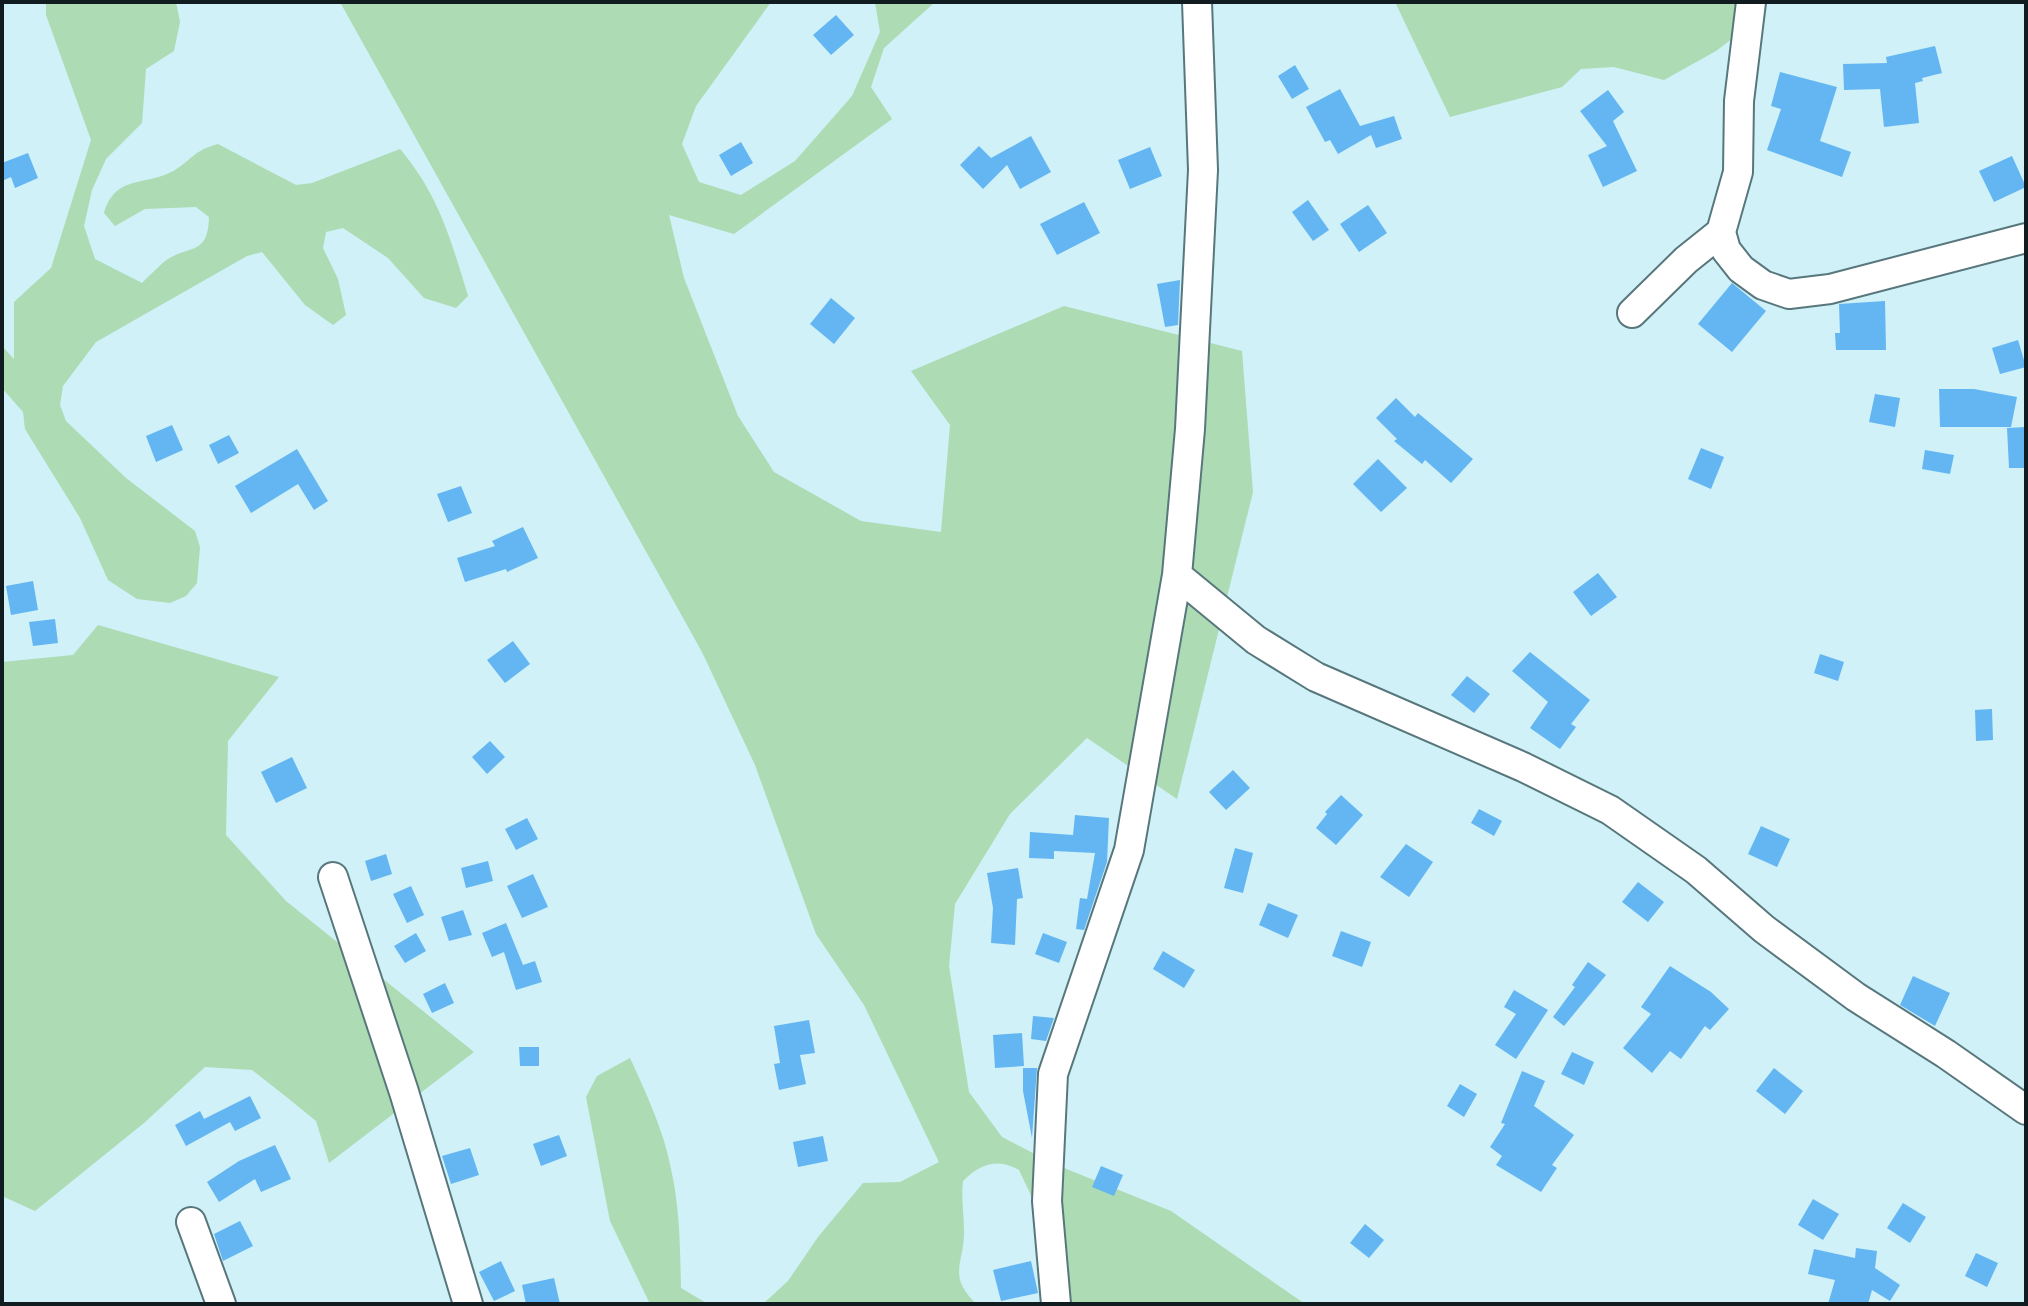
<svg xmlns="http://www.w3.org/2000/svg" width="2028" height="1306" viewBox="0 0 2028 1306" font-family="Merriweather,serif">
  <style>
    .green { fill: #addbb3 }
    .building { fill: #63b6f2 }
    .lines { fill: none; stroke-linecap: round; stroke-linejoin: round }
    .minor-casing { stroke: #58777d; stroke-width: 32 }
    .minor { stroke: #fff; stroke-width: 28 }
  </style>
  <rect width="100%" height="100%" fill="#cff1f7"/>
  <!-- green -->
  <path class="green" d="M46,2H176L180,22L174,51L146,69L142,123L106,159L92,190L84,226L95,259L142,283C149,276 157,268 165,261C189,244 208,257 209,217L196,207L145,209L115,226L104,213C116,173 147,187 175,170C194,158 193,151 218,144L296,185L312,183L400,149C439,195 451,240 468,296L456,308L424,298L388,258L343,228L326,232L323,248L338,279L346,315L333,325L305,305L262,252L247,256L96,342L63,386L60,405L66,421L126,478L195,531L200,547L197,583L186,596L170,603L137,599L108,580L80,518L25,429L23,412L2,388V346L14,359V302L51,268L91,140L46,15Z
    M340,2H771L696,106L682,144L699,182L741,195L795,161L852,96L880,32L875,2H935L884,48L871,87L892,119L734,234L669,215L684,278L738,416L774,472L861,521L941,532L950,425L911,371L1064,306L1242,351L1253,492L1177,799L1087,738L1010,814L955,904L949,966L969,1092L1002,1137L1054,1164L1171,1211L1305,1304H1044L1055,1246L1019,1170C997,1157 979,1165 963,1181C961,1199 964,1215 964,1232C964,1264 947,1275 976,1304H763L788,1281L818,1237L863,1183L900,1182L939,1162L864,1005L816,934L755,765L702,652Z
    M1395,2H1767L1765,14L1716,51L1664,80L1614,67L1581,69L1562,87L1450,117Z
    M98,625L279,677L228,741L226,835L286,901L474,1052L329,1163L316,1121L284,1095L252,1070L205,1067L144,1123L35,1211L2,1196V662L73,655Z
    M630,1058C646,1093 664,1131 671,1169C680,1209 680,1248 681,1288L708,1304H650L610,1221L586,1097L597,1076Z"/>
  <!-- building -->
  <path class="building" d="M836,15L854,35L831,55L813,35Z
    M1935,46L1942,73L1922,78L1923,81L1915,83L1919,123L1884,127L1880,89L1844,90L1843,64L1887,63L1886,57Z
    M1295,65L1309,89L1292,99L1278,76Z
    M1780,72L1837,87L1820,141L1851,152L1842,177L1767,150L1781,109L1771,106Z
    M1340,89L1360,126L1394,116L1402,139L1376,148L1371,135L1338,154L1330,140L1325,142L1306,107Z
    M1608,90L1624,112L1613,121L1637,171L1603,187L1588,155L1607,146L1580,111Z
    M1031,136L1051,172L1020,189L1007,165L983,189L960,165L979,146L991,158Z
    M741,142L753,163L731,176L719,155Z
    M1150,147L1162,176L1130,189L1118,160Z
    M28,153L38,178L15,188L11,177L2,181V163Z
    M2012,156L2026,187L1994,202L1979,171Z
    M1308,200L1329,230L1313,241L1292,212Z
    M1084,202L1100,233L1057,255L1040,224Z
    M1368,205L1387,233L1359,252L1340,224Z
    M1180,280L1178,325L1165,327L1157,284Z
    M1732,283L1766,311L1732,352L1698,324Z
    M831,298L855,318L834,344L810,324Z
    M1885,301L1886,350H1836L1835,333H1840L1839,304Z
    M2018,340L2026,367L2000,374L1992,348Z
    M1939,389H1974L2017,397L2011,427H1940Z
    M1875,394L1900,398L1895,427L1869,422Z
    M1396,398L1415,417L1418,413L1473,459L1451,483L1425,460L1422,464L1394,441L1397,439L1376,418Z
    M172,425L183,450L156,462L146,436Z
    M2026,427V468H2009L2007,428Z
    M229,435L239,453L218,464L209,445Z
    M1701,448L1724,457L1711,489L1688,479Z
    M297,449L328,501L314,510L298,484L251,513L235,486Z
    M1925,450L1954,455L1950,474L1922,469Z
    M1378,459L1407,488L1381,512L1353,484Z
    M461,486L472,513L448,522L437,494Z
    M523,527L538,558L507,572L506,569L465,582L457,558L495,546L492,541Z
    M1598,573L1617,597L1591,616L1573,592Z
    M33,581L38,610L11,615L6,586Z
    M55,619L58,643L33,646L29,622Z
    M513,641L530,664L505,683L487,660Z
    M1530,652L1590,700L1571,724L1576,727L1560,749L1530,728L1548,702L1512,671Z
    M1820,654L1844,662L1838,681L1814,673Z
    M1467,676L1490,694L1474,713L1451,695Z
    M1992,709L1993,740L1976,741L1975,710Z
    M490,741L505,757L487,774L472,757Z
    M292,757L307,788L276,803L261,772Z
    M1233,770L1250,788L1226,810L1209,792Z
    M1341,795L1363,815L1336,845L1316,828L1327,814L1325,812Z
    M1479,809L1502,821L1494,836L1471,823Z
    M1075,815L1109,818L1107,862L1084,930L1076,929L1080,898L1087,899L1095,853L1054,851V859L1029,858L1030,832L1073,835Z
    M527,818L538,839L516,850L505,829Z
    M1761,826L1790,839L1777,867L1748,854Z
    M1406,844L1433,862L1409,897L1380,877Z
    M1235,848L1253,853L1243,893L1224,888Z
    M386,854L392,874L371,881L365,861Z
    M488,861L493,881L466,888L461,868Z
    M1018,868L1023,898L1017,899L1015,945L991,943L993,908L987,873Z
    M533,874L548,907L522,918L507,886Z
    M1638,882L1664,902L1648,922L1622,902Z
    M411,886L424,915L407,923L393,894Z
    M1268,903L1298,915L1288,938L1259,925Z
    M463,910L472,935L449,941L441,917Z
    M506,923L523,965L535,961L542,982L516,990L504,952L492,957L482,933Z
    M1341,931L1371,942L1362,967L1332,956Z
    M416,933L426,951L405,963L394,946Z
    M1043,933L1067,942L1059,963L1035,954Z
    M1163,951L1195,970L1184,988L1153,969Z
    M1588,962L1606,975L1564,1026L1553,1017L1575,987L1572,985Z
    M1670,966L1711,992L1729,1009L1710,1030L1705,1026L1681,1059L1670,1051L1652,1073L1623,1048L1651,1014L1641,1007Z
    M1913,976L1950,993L1935,1026L1900,1005Z
    M445,983L454,1003L432,1013L423,994Z
    M1514,990L1548,1010L1516,1059L1495,1045L1516,1014L1504,1007Z
    M1033,1016L1054,1018L1046,1041L1031,1039Z
    M809,1020L815,1053L800,1055L806,1084L779,1090L774,1064L780,1063L774,1026Z
    M1022,1033L1024,1066L995,1068L993,1035Z
    M519,1047H539V1066H520Z
    M1572,1052L1594,1062L1584,1085L1561,1074Z
    M1023,1068H1037L1032,1138L1023,1091Z
    M1774,1068L1803,1091L1785,1114L1756,1091Z
    M1522,1071L1545,1081L1534,1106L1574,1135L1552,1165L1557,1168L1541,1192L1496,1165L1502,1156L1490,1147L1505,1124L1501,1123Z
    M1460,1084L1477,1094L1464,1117L1447,1106Z
    M250,1096L261,1118L235,1131L230,1122L186,1146L175,1125L200,1111L204,1119Z
    M559,1135L567,1156L541,1166L533,1144Z
    M823,1136L828,1161L798,1167L793,1142Z
    M275,1145L291,1179L261,1192L255,1179L219,1202L207,1182L239,1161Z
    M470,1148L479,1175L451,1184L442,1156Z
    M1101,1166L1123,1175L1114,1196L1092,1187Z
    M1813,1199L1839,1214L1823,1240L1798,1225Z
    M1903,1203L1926,1217L1910,1243L1887,1228Z
    M240,1221L253,1246L223,1261L214,1234Z
    M1365,1224L1384,1240L1369,1258L1350,1243Z
    M1856,1248L1877,1251L1875,1268L1900,1285L1890,1301L1872,1290L1868,1304H1828L1835,1280L1808,1274L1814,1249L1855,1258Z
    M1976,1253L1998,1263L1987,1287L1965,1276Z
    M501,1261L515,1291L494,1301L479,1272Z
    M1031,1261L1038,1293L1001,1301L993,1270Z
    M554,1278L560,1304H526L522,1285Z"/>
  <g class="lines">
    <!-- minor casing -->
    <g class="minor-casing">
      <path id="minor" d="M1751,2L1739,101L1738,172L1721,232L1726,250L1741,269L1763,285L1789,294L1830,289L2026,238
        M1632,313L1686,260L1721,232
        M1177,575L1256,640L1316,677L1523,767L1610,810L1696,870L1764,929L1856,997L1946,1054L2026,1110
        M333,877L404,1092L468,1304
        M191,1222L221,1304
        M1056,1304L1047,1201L1053,1074L1129,850L1177,575L1190,429L1203,170L1197,2"/>
    </g>
    <!-- minor -->
    <use href="#minor" class="minor"/>
  </g>
  <!-- border -->
  <rect width="2028" height="1306" fill="none" stroke="#101c1f" stroke-width="8"/>
</svg>
